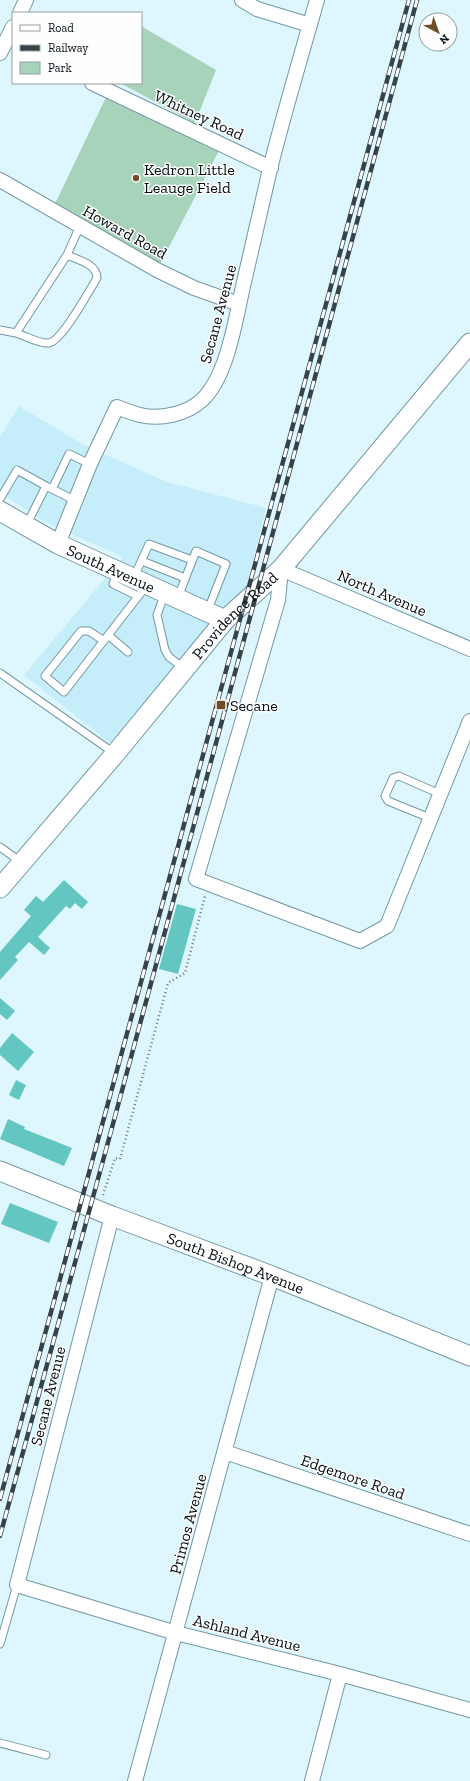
<svg xmlns="http://www.w3.org/2000/svg" width="470" height="1781" viewBox="0 0 470 1781" font-family="'Zilla Slab',serif">
  <style>
    .built { fill: #c6edfa }
    .green { fill: #a7d3ba }
    .building { fill: #63c6c0 }
    .lines { fill: none; stroke-linecap: round; stroke-linejoin: round }
    .lane-casing { stroke: #7298a4; stroke-width: 9 }
    .street-casing { stroke: #7298a4; stroke-width: 16 }
    .secondary-casing { stroke: #7298a4; stroke-width: 21 }
    .path { stroke: #6b7c82; stroke-width: 2.5; stroke-dasharray: 1 3; stroke-linecap: butt }
    .lane { stroke: #fff; stroke-width: 7 }
    .street { stroke: #fff; stroke-width: 14 }
    .secondary { stroke: #fff; stroke-width: 19 }
    .rail-casing { stroke: #36444a; stroke-width: 4.5 }
    .rail { stroke: #fefefe; stroke-width: 3; stroke-dasharray: 9; stroke-linecap: butt }
    .poi-dot { fill: #704e26; stroke: #fefefe; stroke-width: 1.5 }
    .labels { text-anchor: middle; dominant-baseline: central; stroke-width: 3; stroke-linejoin: round; paint-order: stroke }
    .street-label { font-size: 16px; fill: #020d12; stroke: #fefefe }
    .poi-label { font-size: 16px; fill: #020d12; stroke: #fefefe; text-anchor: start }
  </style>
  <rect width="100%" height="100%" fill="#def6fe"/>
  <!-- built -->
  <path class="built" d="M19,406L84,445L167,482L266,508L246,588L230,603L111,744L24,675L123,557L49,524L0,493V437Z"/>
  <!-- green -->
  <path class="green" d="M141,26L216,70L195,123L120,83H141Z
    M109,91L222,145L157,270L52,210Z"/>
  <!-- building -->
  <path class="building" d="M64,880L88,902L82,909L75,903L70,909L66,906L38,937L50,948L44,955L29,942L15,957L18,960L0,980V952L31,916L24,910L36,896L43,902Z
    M177,904L196,909L178,974L159,969Z
    M0,998L15,1011L7,1020L0,1014Z
    M12,1033L34,1052L18,1071L0,1055V1048Z
    M16,1080L26,1085L19,1100L9,1095Z
    M8,1119L25,1127L24,1129L72,1148L64,1166L0,1139Z
    M10,1203L58,1222L49,1243L1,1224Z"/>
  <g class="lines">
    <!-- lane casing -->
    <g class="lane-casing">
      <path id="lane" d="M0,330L16,333L67,255L80,226
        M16,333C26,336 39,344 49,343C62,341 89,291 97,278C97,264 78,260 67,255
        M48,487L74,500
        M52,489L69,454L90,464
        M0,499L17,470L46,486L26,526
        M142,561L185,578
        M118,572L113,584L138,596
        M134,577L149,544L192,560
        M165,593L157,615L165,650L169,657L185,669
        M178,597L196,551L226,564L207,612
        M108,635L128,652
        M104,641L89,631H81L45,676L64,692L147,585
        M0,673L114,753
        M430,818L388,801L385,796L393,778L399,776L440,794
        M0,847L21,862
        M0,1644L17,1585
        M0,1743L46,1755"/>
    </g>
    <!-- street casing -->
    <g class="street-casing">
      <path id="street" d="M242,0L257,9L310,25
        M20,13L26,0
        M0,53L13,27
        M92,83L271,168
        M0,180L157,270L194,288L239,304
        M58,544L90,464L117,407C124,410 132,413 140,415C160,420 187,414 202,400C228,376 236,316 244,282C253,244 261,207 270,169C284,113 301,56 317,0
        M470,649L281,569L278,600L196,879L360,941L387,926L470,721
        M112,1216L17,1585L176,1633L340,1674L470,1710
        M225,1452L470,1534
        M135,1781L272,1276
        M312,1781L340,1674"/>
    </g>
    <!-- secondary casing -->
    <g class="secondary-casing">
      <g id="secondary">
        <path id="s1" d="M0,511L58,544L225,620"/>
        <path id="s2" d="M0,888L115,754L225,620L281,569L470,343"/>
        <path id="s3" d="M0,1171L112,1216L272,1276L470,1356"/>
      </g>
    </g>
    <!-- path -->
    <path class="path" d="M103,1195L115,1158L120,1159L168,983L185,973L205,896"/>
    <!-- lane -->
    <use href="#lane" class="lane"/>
    <!-- street -->
    <use href="#street" class="street"/>
    <!-- secondary -->
    <use href="#secondary" class="secondary"/>
    <!-- rail casing -->
    <g class="rail-casing">
      <path id="rail" d="M0,1499L409,0
        M0,1536L107,1146L417,0"/>
    </g>
    <!-- rail -->
    <use href="#rail" class="rail"/>
  </g>
  <!-- markers -->
  <g class="poi-dot">
    <circle cx="136" cy="178" r="4"/>
    <rect x="216" y="700" width="10" height="10" rx="2"/>
  </g>
  <g class="labels">
    <!-- street labels -->
    <g class="street-label">
      <text transform="translate(199 115) rotate(25)">Whitney Road</text>
      <text transform="translate(125 232) rotate(29)">Howard Road</text>
      <text transform="translate(218 314) rotate(-75)">Secane Avenue</text>
      <text stroke="none"><textPath href="#s1" startOffset="125">South Avenue</textPath></text>
      <text transform="translate(382 593) rotate(23)">North Avenue</text>
      <text stroke="none"><textPath href="#s2" startOffset="360">Providence Road</textPath></text>
      <text stroke="none"><textPath href="#s3" startOffset="253">South Bishop Avenue</textPath></text>
      <text transform="translate(48 1396) rotate(-76)">Secane Avenue</text>
      <text transform="translate(353 1477) rotate(19)">Edgemore Road</text>
      <text transform="translate(188 1524) rotate(-75)">Primos Avenue</text>
      <text transform="translate(247 1633) rotate(14)">Ashland Avenue</text>
    </g>
    <!-- poi labels -->
    <g class="poi-label">
      <text x="144" y="169">Kedron Little<tspan x="144" dy="18">Leauge Field</tspan></text>
      <text x="230" y="705">Secane</text>
    </g>
  </g>
  <!-- legend -->
  <rect x="12" y="12" width="130" height="72" fill="#fefefe" stroke="#999ea0"/>
  <rect x="20" y="25" width="20" height="6" fill="#ffffff" stroke="#999ea0"/>
  <text x="48" y="32" font-size="12" fill="#020d12">Road</text>
  <rect x="20" y="45" width="20" height="6" fill="#36444a" stroke="#999ea0"/>
  <text x="48" y="52" font-size="12" fill="#020d12">Railway</text>
  <rect x="20" y="62" width="20" height="12" fill="#a7d3ba" stroke="#999ea0"/>
  <text x="48" y="72" font-size="12" fill="#020d12">Park</text>
  <!-- north arrow -->
  <g transform="translate(438 32) rotate(139)"><circle r="19" fill="#fefefe" stroke="#999ea0"/>
  <path d="M0-3L7 15L0 10L-7 15Z" fill="#704e26"/>
  <text y="-6" font-size="11" font-weight="bold" text-anchor="middle" fill="#020d12">N</text>
  </g>
</svg>
